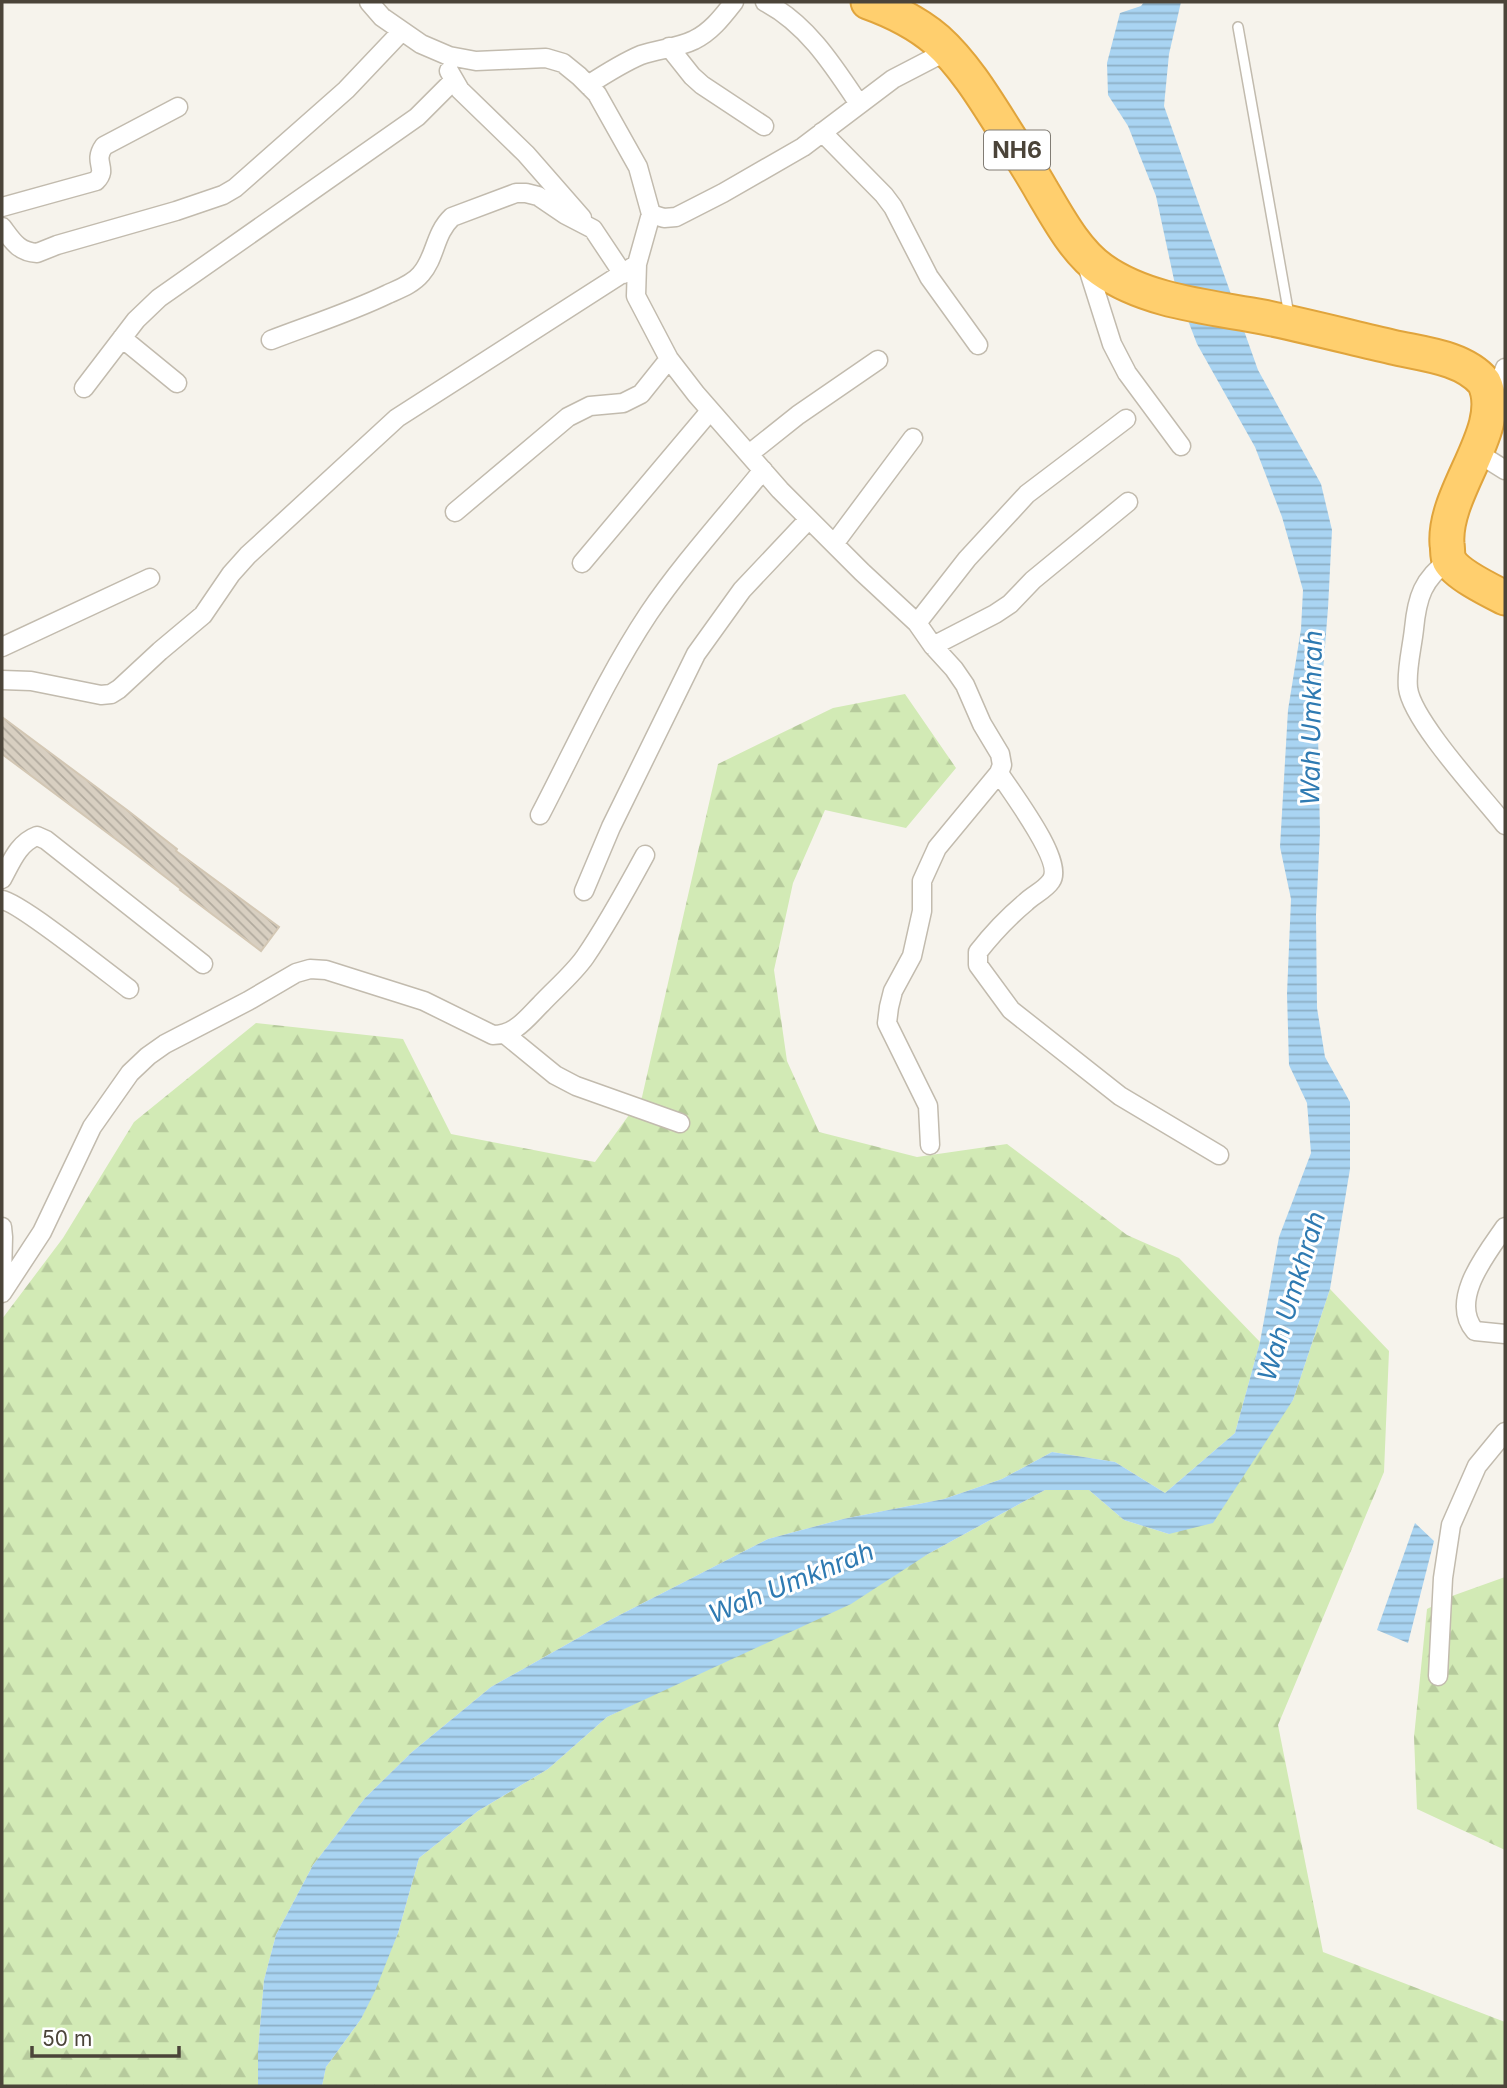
<svg xmlns="http://www.w3.org/2000/svg" width="1507" height="2088" viewBox="0 0 1507 2088" font-family="Inter,sans-serif">
  <style>
    .forest { fill: url(#forest-firs) }
    .water { fill: url(#water-rules) }
    .building { fill: url(#building-back-hatch); stroke: #d3c7b4; stroke-width: 2 }
    .lines { fill: none; stroke-linecap: round; stroke-linejoin: round }
    .lane-casing { stroke: #c2bbae; stroke-width: 12 }
    .street-casing { stroke: #c2bbae; stroke-width: 21 }
    .highway-casing { stroke: #e0a43c; stroke-width: 37 }
    .lane { stroke: #fff; stroke-width: 9 }
    .street { stroke: #fff; stroke-width: 18 }
    .highway { stroke: #ffcf6e; stroke-width: 33 }
    .labels { text-anchor: middle; dominant-baseline: central; stroke-width: 6; stroke-linejoin: round; paint-order: stroke }
    .shield { fill: #fff; stroke: #817c74; stroke-width: 2 }
    .shield-label { font-size: 23px; font-weight: bold; fill: #4b4439 }
    .water-label { font-size: 26px; font-style: italic; fill: #2e7ab2; stroke: #fff }
  </style>
  <defs>
    <pattern id="forest-firs" width="22" height="20" patternUnits="userSpaceOnUse" patternTransform="scale(1.75)"><rect width="22" height="20" fill="#d2eab5"/><path d="M5 1l3.5 6h-7zM16 11l3.5 6h-7z" fill="#b6ca9c"/></pattern>
    <pattern id="water-rules" width="6" height="5" patternUnits="userSpaceOnUse" patternTransform="scale(1.75)"><rect width="6" height="5" fill="#a9d4f2"/><path d="M0 2.5h6" fill="none" stroke="#8caec5"/></pattern>
    <pattern id="building-back-hatch" width="6" height="6" patternUnits="userSpaceOnUse" patternTransform="scale(1.75)"><rect width="6" height="6" fill="#d8cfc1"/><path d="M-1 5l2 2M0 0l6 6M5-1l2 2" fill="none" stroke="#b1aa9e"/></pattern>
  </defs>
  <rect width="100%" height="100%" fill="#f6f3ec"/>
  <!-- forest -->
  <path class="forest" d="M905,694L956,768L906,828L825,810L793,883L774,970L787,1061L819,1132L917,1157L1007,1144L1127,1235L1179,1258L1260,1342L1235,1433L1165,1493L1115,1462L1052,1452L1002,1479L944,1499L843,1519L768,1539L610,1620L491,1687L412,1752L365,1798L313,1865L276,1935L264,1980L258,2051V2086H2V1319L63,1238L134,1122L256,1023L403,1039L451,1134L595,1162L642,1097L718,764L833,708Z
    M1330,1289L1389,1351L1384,1472L1278,1725L1323,1952L1505,2022V2086H322L326,2067L361,2019L398,1933L419,1858L478,1811L548,1769L607,1717L696,1674L928,1554L1045,1490H1089L1124,1520L1169,1534L1293,1400Z
    M1505,1577V1850L1417,1809L1414,1737L1427,1609L1452,1596Z"/>
  <!-- water -->
  <path class="water" d="M1144,2H1181L1169,54L1164,106L1258,370L1321,484L1332,530L1328,608L1318,734L1320,832L1316,915L1317,1008L1325,1057L1350,1102V1169L1330,1289L1293,1400L1213,1523L1169,1534L1124,1520L1089,1490H1045L928,1554L851,1604L607,1717L548,1769L478,1811L419,1858L398,1933L375,1991L361,2019L326,2067L322,2086H258V2051L264,1980L276,1935L313,1865L365,1798L412,1752L491,1687L610,1620L768,1539L843,1519L944,1499L1002,1479L1052,1452L1115,1462L1165,1493L1235,1433L1260,1342L1279,1237L1311,1153L1307,1103L1289,1065L1287,994L1291,899L1280,847L1288,710L1301,629L1303,590L1282,517L1255,447L1197,344L1176,289L1156,196L1128,126L1108,95L1107,63L1120,13L1141,6Z
    M1415,1523L1434,1541L1408,1643L1377,1630Z"/>
  <!-- building -->
  <path class="building" d="M2,717L127,810L177,849L176,851L279,927L261,951L180,890L181,889L129,849L2,754Z"/>
  <g class="lines">
    <!-- lane casing -->
    <g class="lane-casing">
      <path id="lane" d="M1238,27L1289,315"/>
    </g>
    <!-- street casing -->
    <g class="street-casing">
      <path id="street" d="M369,2L382,17L421,44L449,56L476,61L546,58L563,63L579,76L597,94L638,167L651,214L637,264L636,296L669,359L696,394L780,490L862,572L917,623L933,646L954,669L965,685L982,724L1000,754L1002,765L999,773L937,848L922,881V911L912,956L893,991L889,1007L887,1023L928,1106L930,1145
        M765,2C807,24 833,65 859,104
        M669,47L692,76L702,85L764,126
        M449,71L460,90L526,154L582,218
        M588,85C605,74 622,63 641,55C658,49 678,48 694,40C711,32 723,16 734,2
        M822,132L884,195L893,207L929,277L978,345
        M2,207L96,181C109,168 92,163 104,146L178,107
        M651,214L664,218L676,217L723,193L803,147L893,79L947,51
        M2,227C12,240 18,252 37,253L57,245L176,211L223,195L235,188L346,90L402,31
        M1086,262L1112,344L1127,373L1181,446
        M122,338L177,383
        M271,340C310,325 351,312 388,294C399,289 413,284 421,274C436,257 434,234 452,217L516,193H526L538,196L566,215L593,229L623,274
        M84,388L136,320L159,298L417,117L453,81
        M1493,401L1505,368
        M749,454L798,415L878,360
        M1481,455L1505,470
        M455,512L568,417L590,406L623,403L641,394L669,359
        M834,544L913,438
        M1449,560C1423,579 1417,597 1414,629C1412,648 1406,670 1408,688C1412,721 1483,797 1505,825
        M582,563L710,411
        M917,623L967,559L1027,494L1126,419
        M933,646L995,614L1010,604L1033,580L1128,502
        M2,647L150,578
        M2,680L31,681L101,695L111,694L119,689L160,651L203,615L231,574L248,555L397,418L637,264
        M999,773C1011,792 1065,862 1051,881C1045,890 1033,895 1026,902C1008,917 992,934 978,952V965L1011,1010L1120,1096L1219,1155
        M540,815C575,748 607,676 649,613C683,563 725,517 763,470
        M2,879C11,863 18,843 37,836L46,840L203,964
        M584,891L611,827L696,654L742,590L809,519
        M2,900C19,902 109,974 129,989
        M506,1035L555,1075L576,1086L680,1123
        M2,1227L3,1237L2,1277
        M1505,1227C1488,1252 1448,1300 1475,1331L1505,1334
        M2,1293L42,1232L92,1127L130,1073L148,1056L165,1044L248,1001L296,973L310,969L326,970L424,1001L493,1035C515,1035 526,1019 541,1004C555,989 573,974 585,957C607,925 626,890 645,855
        M1438,1676L1443,1578L1451,1525L1477,1466L1505,1432"/>
    </g>
    <!-- highway casing -->
    <g class="highway-casing">
      <path id="highway" d="M868,2C893,11 916,22 937,40C966,66 988,104 1009,137C1020,155 1032,173 1042,191C1058,218 1076,252 1102,270C1147,302 1211,307 1263,317C1306,326 1349,337 1392,347C1422,354 1463,357 1484,382C1507,428 1443,491 1447,544C1448,548 1447,556 1449,560C1456,574 1491,591 1505,598"/>
    </g>
    <!-- lane -->
    <use href="#lane" class="lane"/>
    <!-- street -->
    <use href="#street" class="street"/>
    <!-- highway -->
    <use href="#highway" class="highway"/>
  </g>
  <g class="labels">
    <!-- shield labels -->
    <rect class="shield" x="984" y="130.5" width="66" height="39" rx="5"/>
    <g class="shield-label">
      <text x="1017" y="150">NH6</text>
    </g>
    <!-- water labels -->
    <g class="water-label">
      <text transform="translate(1311 718) rotate(-89)">Wah Umkhrah</text>
      <text transform="translate(1291 1296) rotate(-73)">Wah Umkhrah</text>
      <text transform="translate(791 1582) rotate(-22)">Wah Umkhrah</text>
    </g>
  </g>
  <!-- border -->
  <rect width="1507" height="2088" fill="none" stroke="#4b4439" stroke-width="7"/>
  <!-- scale -->
  <path d="M32 2046v10h147v-10" fill="none" stroke="#4b4439" stroke-width="3.5"/>
  <text x="42" y="2046" font-size="21" fill="#4b4439" stroke="#ffffff" stroke-width="5" paint-order="stroke">50 m</text>
</svg>
